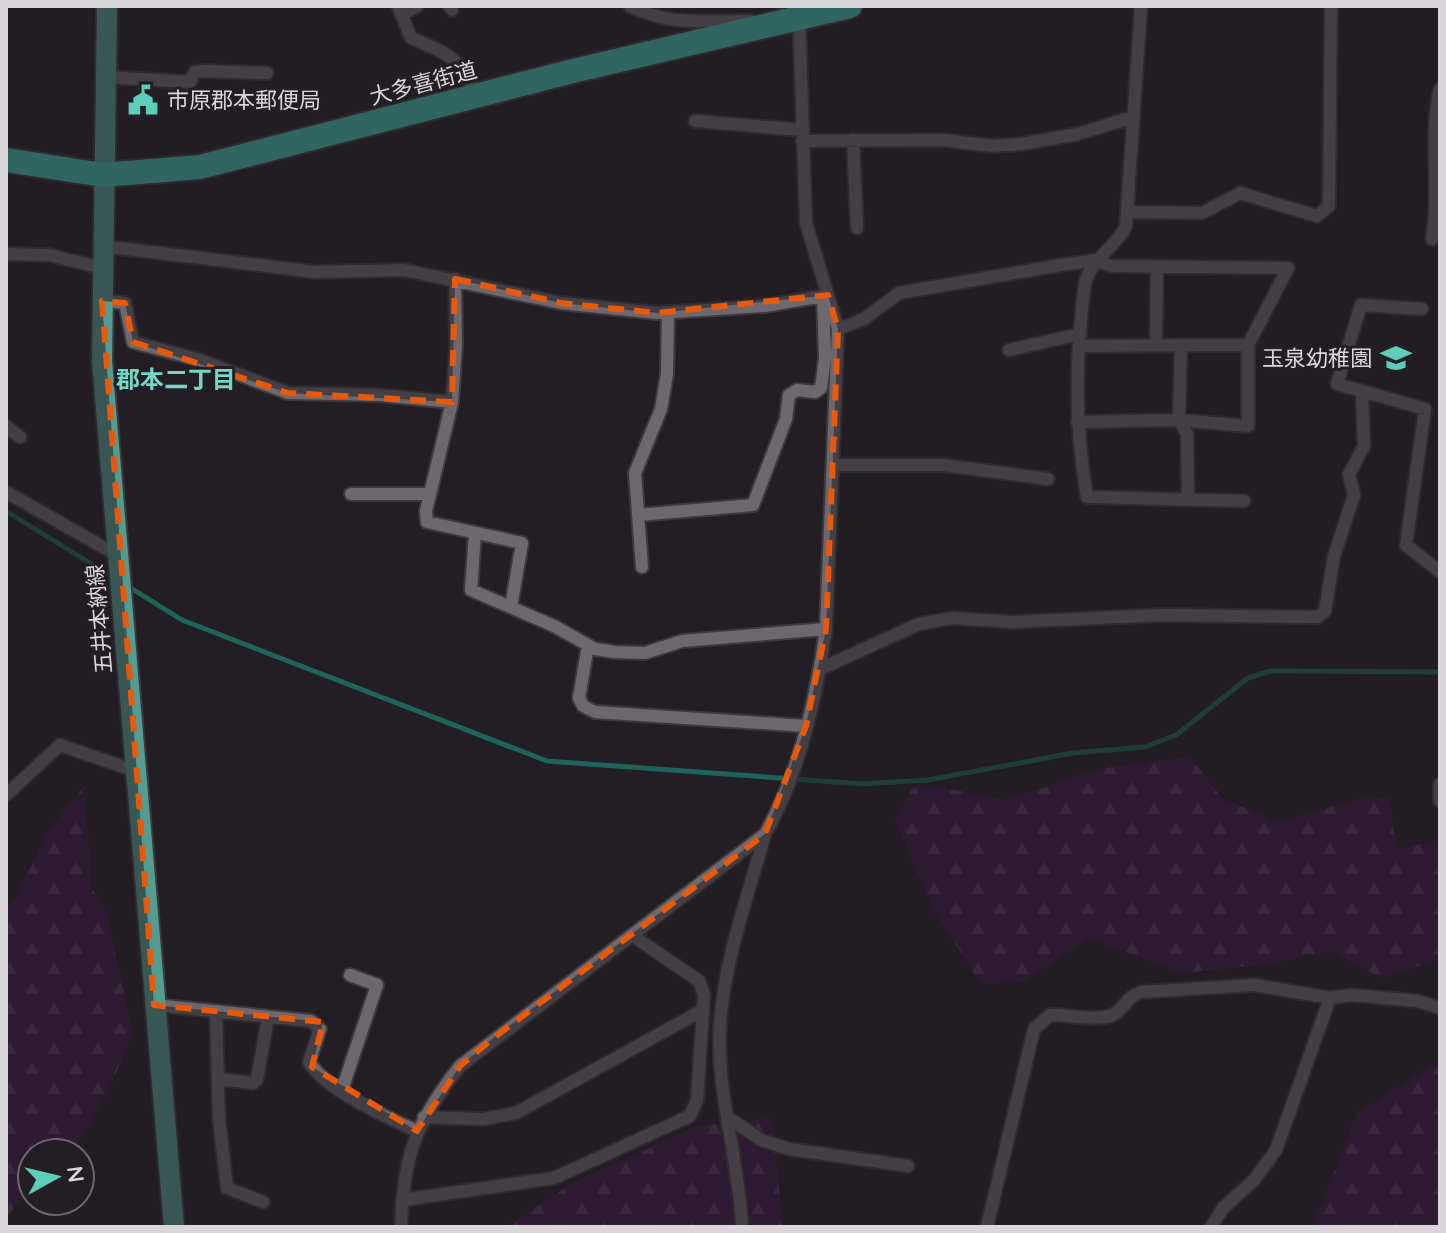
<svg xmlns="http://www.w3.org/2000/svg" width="1446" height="1233" viewBox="0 0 1446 1233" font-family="Quicksand,'Noto Sans JP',sans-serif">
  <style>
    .forest { fill: url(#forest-firs) }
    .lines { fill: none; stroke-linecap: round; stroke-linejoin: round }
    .stream { stroke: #1f6458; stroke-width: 5 }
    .street-casing { stroke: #3d3a3e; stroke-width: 16 }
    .primary-casing { stroke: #3d3a3e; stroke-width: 24 }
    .highway-casing { stroke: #3d3a3e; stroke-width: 28 }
    .street { stroke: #6d686e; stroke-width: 12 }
    .primary { stroke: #539c91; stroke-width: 20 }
    .highway { stroke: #41bea8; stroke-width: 24 }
    .marked { fill: none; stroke: #e8590c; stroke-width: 6; stroke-dasharray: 16 10; stroke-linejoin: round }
    .labels { text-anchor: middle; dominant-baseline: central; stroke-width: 6; stroke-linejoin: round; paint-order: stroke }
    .street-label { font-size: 22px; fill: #dad7db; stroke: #221e23 }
    .poi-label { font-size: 22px; fill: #dad7db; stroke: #221e23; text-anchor: start }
    .neighbourhood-label { font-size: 24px; font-weight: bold; fill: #72d7c3; stroke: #221e23 }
  </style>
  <defs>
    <pattern id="forest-firs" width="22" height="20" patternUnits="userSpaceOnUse" patternTransform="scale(2)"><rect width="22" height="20" fill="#3c1845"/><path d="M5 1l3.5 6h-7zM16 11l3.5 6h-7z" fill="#58395f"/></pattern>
  </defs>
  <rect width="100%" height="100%" fill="#221e23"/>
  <!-- forest -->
  <path class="forest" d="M1190,757L1223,799L1278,822L1359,799L1390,798L1396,849L1440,840V959L1382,978L1332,951L1269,964L1182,973L1089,938L1023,982L981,984L936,914L895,820L913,787H940L1007,800L1099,769Z
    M85,785L91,886L107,914L133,1034L108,1091L72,1153H32V1188L6,1217V909L16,898L48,831Z
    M1440,1061V1227H1313L1357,1113Z
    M772,1118L783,1227H506L573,1183L698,1126Z"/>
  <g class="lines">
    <!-- stream -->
    <path class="stream" d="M6,511L114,578
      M126,585L182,620L547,761L862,784L928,780L1073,753L1145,747L1176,735L1248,678L1270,671L1440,672"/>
    <!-- street casing -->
    <g class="street-casing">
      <path id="street" d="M398,6L411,38C448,54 460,57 477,95
        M449,6L452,10
        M630,6C671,27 705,20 750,21
        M1141,6L1126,226C1116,247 1093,258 1086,280C1082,296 1082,314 1080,330C1075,388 1077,440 1087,497L1244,501
        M403,14L417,6
        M105,77L190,82L195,72L202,71L267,73
        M695,121L802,130
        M853,140L857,228
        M802,141L943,140L992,146L1021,144L1078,134L1133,117
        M1128,212L1202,213L1240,193L1317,216L1329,206L1331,6
        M1432,239C1441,185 1428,140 1440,89
        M102,246L315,272L404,270L561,303L657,313L765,306L828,295
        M6,254L49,255L102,268
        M455,279L456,345L452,402L426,511L427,522L522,543L511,607
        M102,301L125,303L133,342L200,360L288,393L379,395L452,402
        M1422,309L1361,305L1337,384L1425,409L1406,545L1440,572
        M838,329L864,319L899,293L1061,265L1097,260L1111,266L1288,268L1248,345V426L1179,420L1077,422
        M1156,345L1157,267
        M1181,345L1179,420L1187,434L1188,499
        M1079,346L1248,345
        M1009,350L1080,334
        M6,426L20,437
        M833,465H943L1048,479
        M6,492L117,555
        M351,494H430
        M638,515L753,505L786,419L789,395L797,390L815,392L821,388L825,358L823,296
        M475,533L471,590L554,626L595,649L614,652L645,653L682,641L826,629
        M642,567L635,473L661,409L667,374L668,312
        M588,645L579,698L583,706L595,712L806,726
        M820,669L919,624L952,618L1012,622L1164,615L1318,617L1325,611L1334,556L1354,495L1349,474L1364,446L1362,393
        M1440,784V801
        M6,795L60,745L138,772
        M154,1005L311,1021L320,1029L309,1062C327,1091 386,1117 417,1131
        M216,1013L219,1119L227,1188L263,1202
        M218,1079L253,1083L257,1079L268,1018
        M342,1090L377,985L350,975
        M424,1117L483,1119L516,1113L703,1010
        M729,1118L761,1140L789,1149L908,1166
        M402,1200L554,1178L690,1116L697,1100L704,995L699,981L632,935
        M401,1227C403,1156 416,1122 460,1066L765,834C800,773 816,698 826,629L838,329L806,223L799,17
        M742,1227C739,1160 716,1092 720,1025C724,961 748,896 765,834
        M987,1227L1034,1029L1050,1015C1067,1014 1102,1023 1116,1013C1126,1005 1128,996 1141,992L1255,985L1330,998L1352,995L1417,1001L1440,1008
        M1211,1227L1223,1208L1254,1180L1276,1150L1330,998"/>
    </g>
    <!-- primary casing -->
    <g class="primary-casing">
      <path id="primary" d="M107,6L102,361L174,1227"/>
    </g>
    <!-- highway casing -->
    <g class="highway-casing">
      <path id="highway" d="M6,160L103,175L200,167L573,71L850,6"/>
    </g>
    <!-- street -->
    <use href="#street" class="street"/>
    <!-- primary -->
    <use href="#primary" class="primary"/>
    <!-- highway -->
    <use href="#highway" class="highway"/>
  </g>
  <!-- marked area -->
  <path d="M0 0H1446V1233H0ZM455,279L561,303L657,313L828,295L838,329L826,629L806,726L765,834L492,1039L460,1066L417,1131L312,1067L323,1022L154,1005L102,301L125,303L133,342L288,393L452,402Z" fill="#221e23" fill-opacity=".55" fill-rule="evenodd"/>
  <path class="marked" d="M455,279L561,303L657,313L828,295L838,329L826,629L806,726L765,834L492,1039L460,1066L417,1131L312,1067L323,1022L154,1005L102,301L125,303L133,342L288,393L452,402Z"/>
  <!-- icons -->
  <defs>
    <g id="civic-bare" transform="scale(2.4)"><path d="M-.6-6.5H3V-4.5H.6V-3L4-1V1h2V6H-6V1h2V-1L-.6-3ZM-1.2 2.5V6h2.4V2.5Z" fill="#5dceb9" stroke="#221e23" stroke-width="2.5" paint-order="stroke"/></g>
    <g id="school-bare" transform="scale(2.4)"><path d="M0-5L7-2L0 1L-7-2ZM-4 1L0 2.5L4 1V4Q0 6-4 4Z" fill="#5dceb9" stroke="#221e23" stroke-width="2.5" paint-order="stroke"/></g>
  </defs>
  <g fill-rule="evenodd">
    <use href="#civic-bare" x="143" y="100"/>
    <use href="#school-bare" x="1396" y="358"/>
  </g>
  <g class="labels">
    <!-- street labels -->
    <g class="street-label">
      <text transform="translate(423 83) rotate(-15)">大多喜街道</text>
      <text transform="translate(99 619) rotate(-95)">五井本納線</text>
    </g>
    <!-- poi labels -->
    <g class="poi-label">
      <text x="167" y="100">市原郡本郵便局</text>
      <text x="1372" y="358" text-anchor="end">玉泉幼稚園</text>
    </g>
    <!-- neighbourhood labels -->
    <g class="neighbourhood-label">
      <text x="176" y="379">郡本二丁目</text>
    </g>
  </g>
  <!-- border -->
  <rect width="1446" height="1233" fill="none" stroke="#dad7db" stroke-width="16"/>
  <!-- north arrow -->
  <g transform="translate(56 1177) rotate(82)"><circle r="38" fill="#221e23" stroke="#6c686d" stroke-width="2"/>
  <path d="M0-6L14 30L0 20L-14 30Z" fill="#5dceb9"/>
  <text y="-12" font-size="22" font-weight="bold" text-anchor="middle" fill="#dad7db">N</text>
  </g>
</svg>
